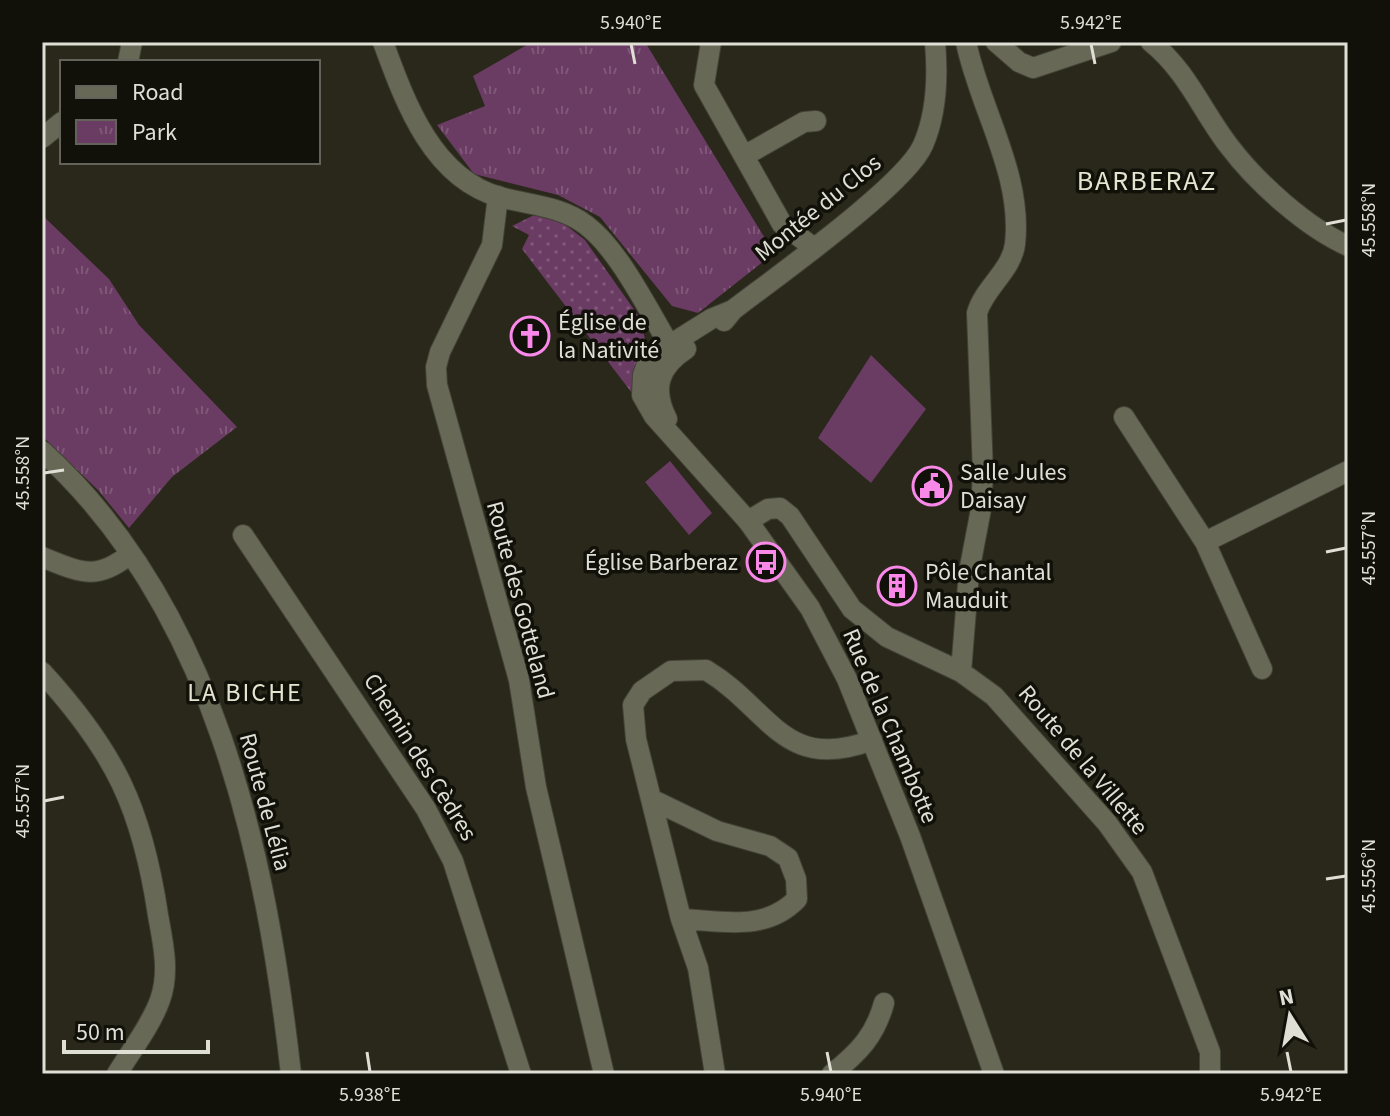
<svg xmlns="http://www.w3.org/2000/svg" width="1390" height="1116" viewBox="0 0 1390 1116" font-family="'Source Sans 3',sans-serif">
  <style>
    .grass { fill: url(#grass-dots) }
    .park { fill: url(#park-tufts) }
    .garden { fill: #6a3b63 }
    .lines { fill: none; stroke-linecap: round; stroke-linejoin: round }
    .minor-casing { stroke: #434236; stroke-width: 22 }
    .tertiary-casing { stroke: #434236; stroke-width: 22 }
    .secondary-casing { stroke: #434236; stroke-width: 22 }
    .minor { stroke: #686857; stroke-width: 20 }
    .tertiary { stroke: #686857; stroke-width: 20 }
    .secondary { stroke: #686857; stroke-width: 20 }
    .ticks { fill: none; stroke: #dfdfd6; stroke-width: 3 }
    .labels { text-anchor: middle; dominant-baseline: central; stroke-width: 7; stroke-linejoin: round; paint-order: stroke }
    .street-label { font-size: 24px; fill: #dfdfd6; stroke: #11110a }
    .poi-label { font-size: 24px; fill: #dfdfd6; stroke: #11110a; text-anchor: start }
    .neighbourhood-label { font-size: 26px; letter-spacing: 2px; fill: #e5e4d1; stroke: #11110a }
    .quarter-label { font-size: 28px; letter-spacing: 2px; fill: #e5e4d1; stroke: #11110a }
    .neatline { fill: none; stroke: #dfdfd6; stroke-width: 3 }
    .ticks-label { font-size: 20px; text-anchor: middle; fill: #dfdfd6 }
  </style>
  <defs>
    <pattern id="grass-dots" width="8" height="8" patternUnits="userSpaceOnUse" patternTransform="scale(2)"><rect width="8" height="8" fill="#6a3b63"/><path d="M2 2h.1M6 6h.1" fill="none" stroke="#7f5779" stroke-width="1.8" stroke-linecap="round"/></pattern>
    <pattern id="park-tufts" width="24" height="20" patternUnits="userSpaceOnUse" patternTransform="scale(2)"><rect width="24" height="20" fill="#6a3b63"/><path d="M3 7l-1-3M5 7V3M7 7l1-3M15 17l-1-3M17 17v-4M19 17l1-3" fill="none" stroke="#7f5779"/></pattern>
  </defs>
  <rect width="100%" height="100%" fill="#29281a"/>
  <!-- grass -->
  <path class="grass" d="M534,215L563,223L585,240L640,318L646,343L638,369L635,397L522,249L529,235L512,226Z"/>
  <!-- park -->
  <path class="park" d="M532,42H645L774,253L698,313L672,306L600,217L558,195L474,174L437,125L485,106L473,76Z
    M42,215L109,279L139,325L237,427L172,477L129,528L98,490L42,436Z"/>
  <!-- garden -->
  <path class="garden" d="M871,355L926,409L871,483L818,438Z
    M670,461L712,513L689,535L645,482Z"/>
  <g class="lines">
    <!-- minor casing -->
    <g class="minor-casing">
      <path id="minor" d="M711,42L704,85L782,224L813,247
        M996,42L1019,62L1033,68L1111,42
        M1151,42C1187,71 1202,111 1229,146C1257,183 1306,227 1348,246
        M128,62L132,42
        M42,138L62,122
        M744,156L804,122L816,121
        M498,196L492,245L440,352L436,367L437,385L519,680L536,787L604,1074
        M1124,417L1205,542L1262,669
        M42,451C214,607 266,853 291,1074
        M748,521L768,509L780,508L790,516L852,609L887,637L961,672L994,696L1107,823L1142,872L1210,1052V1074
        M243,535L426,809L453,861L521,1074
        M1205,542L1348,471
        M42,557C80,572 96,582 130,554
        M42,672C115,752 142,808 158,915C163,943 170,972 160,1000C151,1025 131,1051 117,1074
        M961,672L969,572L981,509L983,473L977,313C984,288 1012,270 1015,244C1023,174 979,107 966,42
        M653,800L717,831L770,846L788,858L796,879L797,899C765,932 723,921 681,919
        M715,1074L698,968L681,919L636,739L633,705L642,691L671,671L706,670C770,708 783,774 872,740
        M832,1074C859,1052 875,1036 884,1003"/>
    </g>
    <!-- tertiary casing -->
    <g class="tertiary-casing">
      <path id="tertiary" d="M383,42C405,102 432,178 500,197C528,205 562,206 586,225C621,251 652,318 676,356"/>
    </g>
    <!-- secondary casing -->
    <g class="secondary-casing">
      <path id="secondary" d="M733,310L711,319L649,358L643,375L642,395L654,416L748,521L810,608L847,679L910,836L994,1074
        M724,321L733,310C773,279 906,185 923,145C937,113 938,76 935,42
        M667,419C652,389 658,367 686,349"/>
    </g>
    <!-- minor -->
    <use href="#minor" class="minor"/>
    <!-- tertiary -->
    <use href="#tertiary" class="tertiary"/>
    <!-- secondary -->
    <use href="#secondary" class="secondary"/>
  </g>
  <!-- ticks -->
  <path class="ticks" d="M631,44L635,64M1091,44L1095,64M1326,224L1346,220M44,473L64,470M1326,552L1346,548M44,801L64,797M1326,879L1346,876M367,1052L370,1072M827,1052L831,1072M1287,1052L1291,1072"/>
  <!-- icons -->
  <defs>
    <g id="church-ring" transform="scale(2)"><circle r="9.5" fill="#11110a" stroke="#f988e9" stroke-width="1.5"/><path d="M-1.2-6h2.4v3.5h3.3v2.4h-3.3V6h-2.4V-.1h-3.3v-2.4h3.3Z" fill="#f988e9"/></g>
    <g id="civic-ring" transform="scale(2)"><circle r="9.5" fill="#11110a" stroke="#f988e9" stroke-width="1.5"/><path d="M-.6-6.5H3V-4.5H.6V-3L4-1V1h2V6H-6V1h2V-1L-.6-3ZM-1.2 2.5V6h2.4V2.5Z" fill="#f988e9"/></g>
    <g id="bus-ring" transform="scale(2)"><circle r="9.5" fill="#11110a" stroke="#f988e9" stroke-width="1.5"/><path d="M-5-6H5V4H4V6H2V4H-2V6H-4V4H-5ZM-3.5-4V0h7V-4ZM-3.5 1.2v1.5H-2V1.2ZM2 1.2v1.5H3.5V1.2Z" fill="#f988e9"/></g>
    <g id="building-ring" transform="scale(2)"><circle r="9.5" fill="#11110a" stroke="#f988e9" stroke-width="1.5"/><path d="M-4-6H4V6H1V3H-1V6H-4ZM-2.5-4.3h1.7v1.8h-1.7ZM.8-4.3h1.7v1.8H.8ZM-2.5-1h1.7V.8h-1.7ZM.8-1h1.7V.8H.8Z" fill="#f988e9"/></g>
  </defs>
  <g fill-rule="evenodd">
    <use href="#church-ring" x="530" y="336"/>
    <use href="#civic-ring" x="932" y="486"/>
    <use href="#bus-ring" x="766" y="562"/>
    <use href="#building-ring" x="897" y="586"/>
  </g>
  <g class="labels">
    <!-- street labels -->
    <g class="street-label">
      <text transform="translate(818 208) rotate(-39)">Montée du Clos</text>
      <text transform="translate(520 600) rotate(75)">Route des Gotteland</text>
      <text transform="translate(890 726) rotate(67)">Rue de la Chambotte</text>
      <text transform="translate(420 757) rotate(58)">Chemin des Cèdres</text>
      <text transform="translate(1083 760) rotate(50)">Route de la Villette</text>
      <text transform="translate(265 802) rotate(75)">Route de Lélia</text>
    </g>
    <!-- poi labels -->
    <g class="poi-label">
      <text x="558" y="322">Église de<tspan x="558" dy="28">la Nativité</tspan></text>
      <text x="960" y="472">Salle Jules<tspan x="960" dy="28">Daisay</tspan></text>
      <text x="738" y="562" text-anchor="end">Église Barberaz</text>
      <text x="925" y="572">Pôle Chantal<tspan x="925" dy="28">Mauduit</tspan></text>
    </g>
    <!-- neighbourhood labels -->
    <g class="neighbourhood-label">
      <text x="245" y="692">LA BICHE</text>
    </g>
    <!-- quarter labels -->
    <g class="quarter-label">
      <text x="1147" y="181">BARBERAZ</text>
    </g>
  </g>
  <!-- border -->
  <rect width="1390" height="1116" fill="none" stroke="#11110a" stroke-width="88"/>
  <!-- legend -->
  <rect x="60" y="60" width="260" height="104" fill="#11110a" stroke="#63635c" stroke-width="2"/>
  <rect x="76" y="86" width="40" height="12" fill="#686857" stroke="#63635c" stroke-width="2"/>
  <text x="132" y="100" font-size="24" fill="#dfdfd6">Road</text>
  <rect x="76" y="120" width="40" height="24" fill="url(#park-tufts)" stroke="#63635c" stroke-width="2"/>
  <text x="132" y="140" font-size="24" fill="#dfdfd6">Park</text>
  <!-- north arrow -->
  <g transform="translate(1290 1016) rotate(349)" stroke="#11110a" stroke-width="6" paint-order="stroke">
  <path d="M0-6L14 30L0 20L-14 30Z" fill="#dfdfd6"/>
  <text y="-12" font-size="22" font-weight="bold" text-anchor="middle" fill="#dfdfd6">N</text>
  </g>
  <!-- scale -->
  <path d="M64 1040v12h144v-12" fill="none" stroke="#dfdfd6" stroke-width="4"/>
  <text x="76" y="1040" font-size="24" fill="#dfdfd6" stroke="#11110a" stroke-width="6" paint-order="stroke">50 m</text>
  <rect x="44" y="44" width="1302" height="1028" class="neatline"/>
  <g class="ticks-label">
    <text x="631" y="29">5.940°E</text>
    <text x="1091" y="29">5.942°E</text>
    <text transform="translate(1368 220) rotate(-90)" y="7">45.558°N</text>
    <text transform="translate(22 473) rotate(-90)" y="7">45.558°N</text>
    <text transform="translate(1368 548) rotate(-90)" y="7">45.557°N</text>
    <text transform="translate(22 801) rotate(-90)" y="7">45.557°N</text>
    <text transform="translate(1368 876) rotate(-90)" y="7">45.556°N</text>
    <text x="370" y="1101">5.938°E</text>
    <text x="831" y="1101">5.940°E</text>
    <text x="1291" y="1101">5.942°E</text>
  </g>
</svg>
